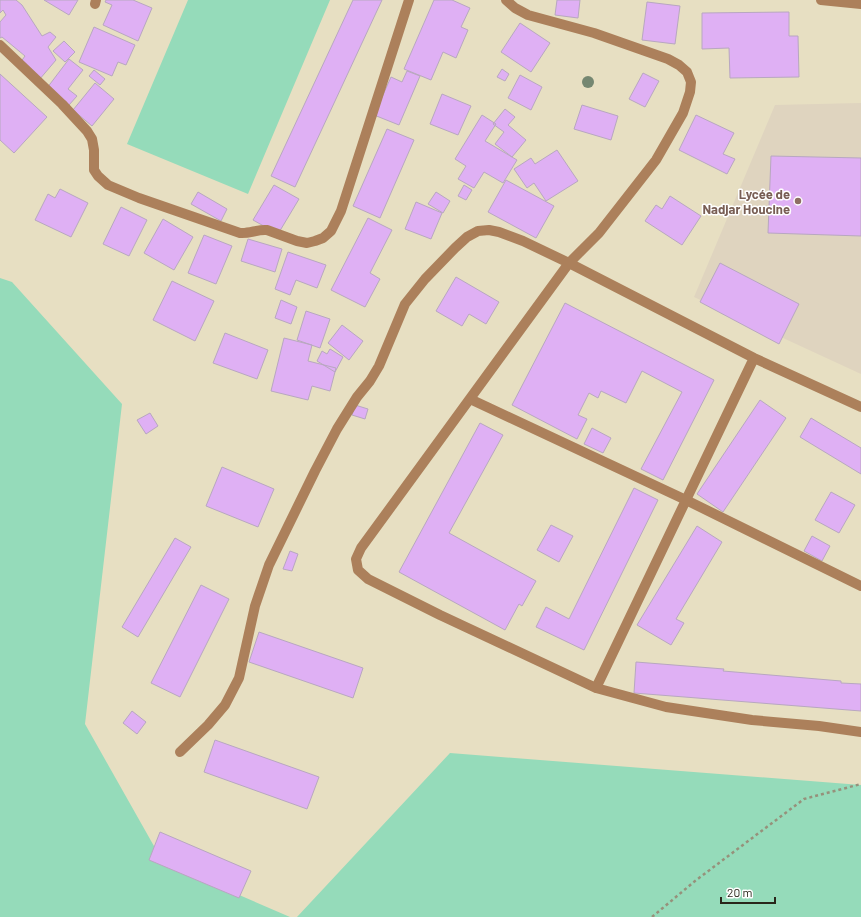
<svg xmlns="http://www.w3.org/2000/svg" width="861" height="917" viewBox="0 0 861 917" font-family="Barlow,sans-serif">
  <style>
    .education { fill: #dfd4bf }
    .green { fill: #95dbba }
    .building { fill: #dfb0f4; stroke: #b8a7c0 }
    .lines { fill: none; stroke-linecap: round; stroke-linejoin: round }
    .path { stroke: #96917b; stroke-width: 2.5; stroke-dasharray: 3 3; stroke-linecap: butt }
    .minor { stroke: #ac805b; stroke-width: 10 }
    .tree { fill: #758771 }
    .education-dot { fill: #8d6e63; stroke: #fff; stroke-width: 1.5 }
    .labels { text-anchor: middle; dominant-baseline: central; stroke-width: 3; stroke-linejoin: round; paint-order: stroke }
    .education-label { font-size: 13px; font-weight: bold; fill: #785e54; stroke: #fff; text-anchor: end }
  </style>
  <rect width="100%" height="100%" fill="#e7dfc2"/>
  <!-- education -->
  <path class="education" d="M861,103V374L694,297L775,105Z"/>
  <!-- green -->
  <path class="green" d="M188,0H330L248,194L127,144Z
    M0,278L12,282L122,404L85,724L163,862L290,917H0Z
    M450,753L861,785V917H297Z"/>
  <!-- building -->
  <path class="building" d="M0,0H16L22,5L42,36L50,32L56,37L48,47L56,60L39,80L20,63L25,56L2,37L0,38V22L6,15L3,10L0,13Z
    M44,0H78L69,15Z
    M106,0H133L152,8L138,41L103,25L112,5L105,2Z
    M353,0H382L295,187L271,176Z
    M434,0H452L470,8L461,27L468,30L456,58L443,52L431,80L404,69Z
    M557,0H580L578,18L555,15Z
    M647,2L680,6L675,44L642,40Z
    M789,12V36H798L799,77L730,78L729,48L702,49V13Z
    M520,23L550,43L531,72L501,52Z
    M94,27L135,45L126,65L118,62L112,76L79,62Z
    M64,41L75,52L65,62L53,51Z
    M69,59L83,70L68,89L77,96L69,105L47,88Z
    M502,69L509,74L505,81L497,77Z
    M94,70L105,79L100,85L89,76Z
    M407,71L420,76L399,125L374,115L391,77L402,82Z
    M643,73L659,81L645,107L629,99Z
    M0,74L47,117L14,153L0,140Z
    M520,75L542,87L531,110L508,98Z
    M95,83L114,99L92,126L73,110Z
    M442,94L471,106L458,135L430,124Z
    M582,105L618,116L611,140L574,129Z
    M505,109L515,117L508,125L526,140L512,157L495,144L504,132L493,124Z
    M482,115L496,124L485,141L517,160L503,183L484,172L474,188L458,179L466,166L455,159Z
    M696,115L734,133L723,154L735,159L727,174L679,150Z
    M387,129L414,140L380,218L353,206Z
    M557,150L578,181L546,201L534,183L527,188L514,169L531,158L535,164Z
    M771,156L861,158V236L768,233Z
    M506,180L554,206L536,238L488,212Z
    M274,185L299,199L278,234L253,220Z
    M464,185L472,190L466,200L458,196Z
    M60,189L88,203L71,237L35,220L48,194L55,198Z
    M198,192L227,209L221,221L191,204Z
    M436,192L450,201L443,213L428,204Z
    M670,196L701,216L682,245L645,221L656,205L662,209Z
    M416,202L442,213L431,239L405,229Z
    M121,207L147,220L129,256L103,244Z
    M368,218L392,230L370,273L380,279L365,307L331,290Z
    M163,219L193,237L174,270L144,253Z
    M204,235L232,246L216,284L188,273Z
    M248,239L282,249L275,272L241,261Z
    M288,252L326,265L317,288L296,280L290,295L275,289Z
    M720,263L799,304L779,344L700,302Z
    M456,277L499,302L486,324L469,314L462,326L436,311Z
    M172,281L214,301L195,341L153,320Z
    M281,300L297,307L291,324L275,318Z
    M565,303L714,380L663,480L641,469L682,392L642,371L626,403L601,391L598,398L589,393L578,415L587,419L577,439L512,405Z
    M306,311L330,319L320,348L297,340Z
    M342,325L363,341L349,360L328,343Z
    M225,333L268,350L257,379L213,363Z
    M284,338L312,345L308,361L336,368L330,391L312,386L308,400L271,391Z
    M330,349L343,357L335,372L317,361L322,351L327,354Z
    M760,400L786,418L723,512L697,494Z
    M355,405L368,409L365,419L352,415Z
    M150,413L158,426L146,434L137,420Z
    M811,418L861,448V474L800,437Z
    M480,423L503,435L449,533L536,581L522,606L519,604L505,630L399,572Z
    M592,428L611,438L603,453L584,444Z
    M222,467L274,489L258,527L206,506Z
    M634,488L658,500L584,650L536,627L546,607L569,619Z
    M831,492L855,505L839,533L815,520Z
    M551,525L573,536L559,562L537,550Z
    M697,526L722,542L676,619L684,623L671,645L637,625Z
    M812,536L830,546L822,561L804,551Z
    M175,538L191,547L138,637L122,627Z
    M290,551L298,554L292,571L283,569Z
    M201,585L229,599L180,697L151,683Z
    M259,632L363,668L353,698L249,662Z
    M636,662L724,669L723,671L841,681V683L861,684V711L634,693Z
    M132,711L146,722L137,734L123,723Z
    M215,740L319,777L307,809L204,772Z
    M160,832L251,871L239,898L149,860Z"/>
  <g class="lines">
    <!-- path -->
    <path class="path" d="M652,917L695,881L804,799L861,784"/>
    <!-- minor -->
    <path class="minor" d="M506,0L515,8L528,15L594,33L668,59L679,65L687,72L691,82L690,92L683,113L656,160L599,233L569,263L361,548L356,559L358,570L368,579L440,615L596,688L666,707L752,720L819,726L861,732
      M821,0L861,4
      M95,4L96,0
      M0,45L62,104L87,131L92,139L94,150V170L98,176L108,185L139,198L240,233C249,234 258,229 267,230L297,241L307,243L315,241L323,238L331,231L341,211L409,0
      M470,399L686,500L861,586
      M596,688L754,358
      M180,752L208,725L225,705L239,678L255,606L269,565L315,471L337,429L357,397L370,381L379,366L405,304L425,279L455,248L467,237L478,231L489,230L499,232L523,241L569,263L754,358L861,407"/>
  </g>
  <!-- trees -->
  <circle class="tree" cx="588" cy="82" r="6"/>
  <!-- markers -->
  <circle class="education-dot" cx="798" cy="201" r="4"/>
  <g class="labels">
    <!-- education labels -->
    <g class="education-label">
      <text x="790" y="194">Lycée de<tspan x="790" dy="15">Nadjar Houcine</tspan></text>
    </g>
  </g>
  <!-- scale -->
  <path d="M721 897v6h54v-6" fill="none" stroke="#29261b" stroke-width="2"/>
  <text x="727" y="897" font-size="12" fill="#29261b" stroke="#ffffff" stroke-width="3" paint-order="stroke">20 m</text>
</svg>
